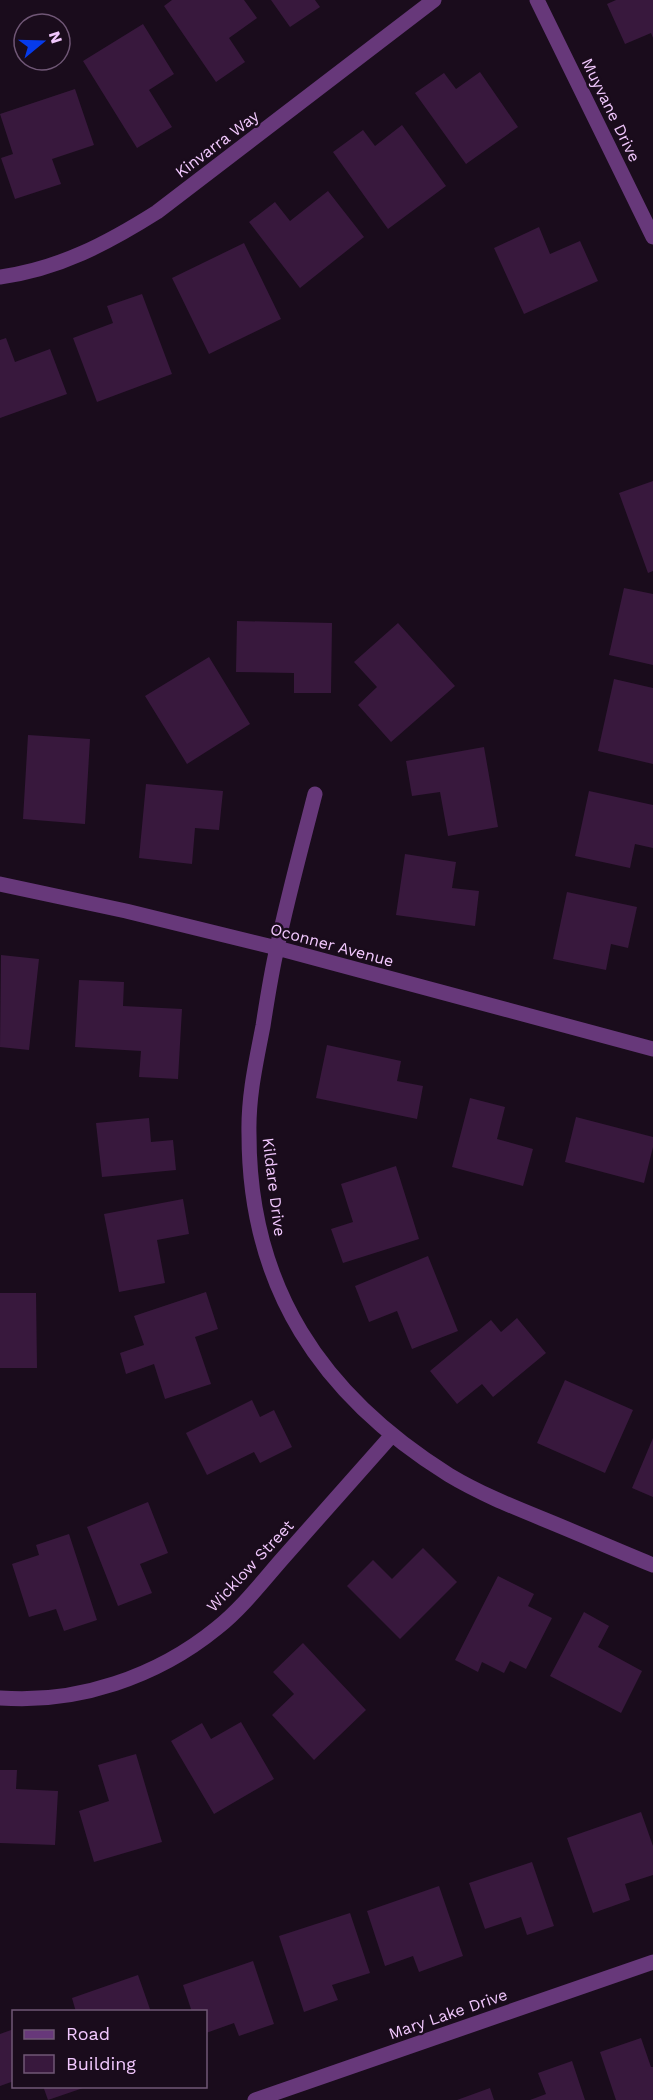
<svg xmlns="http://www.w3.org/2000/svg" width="653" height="2100" viewBox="0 0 653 2100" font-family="'Work Sans',sans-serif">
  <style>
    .building { fill: #38183d }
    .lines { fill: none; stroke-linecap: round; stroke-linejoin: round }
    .minor { stroke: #67387a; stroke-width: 15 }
    .labels { text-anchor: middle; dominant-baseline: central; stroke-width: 5; stroke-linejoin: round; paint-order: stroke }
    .street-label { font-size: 16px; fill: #f2c8fe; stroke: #1a0c1c }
  </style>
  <rect width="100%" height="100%" fill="#1a0c1c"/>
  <!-- building -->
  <path class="building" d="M172,0H244L257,18L229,38L245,62L216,82L164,6Z
    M271,0H315L320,7L290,27Z
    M616,0H653V38L651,33L625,44L607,4Z
    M143,24L174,74L149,90L172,127L137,148L83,61Z
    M480,72L518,127L466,164L415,93L444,73L456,89Z
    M75,89L94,145L52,159L61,184L15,199L1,158L13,154L0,114Z
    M402,125L446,186L388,229L333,152L363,130L375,146Z
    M328,191L364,237L300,288L249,222L275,202L290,221Z
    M539,227L550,254L580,241L598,281L524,314L494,248Z
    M244,243L281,319L209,354L172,278Z
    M142,294L172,374L97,402L73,338L113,323L107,306Z
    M6,338L15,362L50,349L67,394L0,418V340Z
    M653,481V571L648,573L619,493Z
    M624,588L653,594V665L609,655Z
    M237,621L332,623L331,693H294V673L236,672Z
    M398,623L455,686L391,742L358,705L377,687L354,662Z
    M209,657L250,724L187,764L145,696Z
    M614,679L653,688V764L598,751Z
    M28,735L90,739L85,824L23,819Z
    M484,747L498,827L448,836L440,792L412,796L406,761Z
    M146,784L223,791L219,830L195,828L192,864L139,858Z
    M589,791L653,805V848L635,844L630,868L575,856Z
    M405,854L456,862L452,888L479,891L475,926L396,915Z
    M567,892L637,907L628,948L611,944L606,970L553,959Z
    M1,955L39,959L29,1050L0,1047Z
    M79,980L124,982L123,1006L182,1009L178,1079L139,1077L141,1051L75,1047Z
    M327,1045L401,1061L397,1081L423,1086L417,1119L316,1098Z
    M470,1098L505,1107L497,1139L533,1149L523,1186L452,1167Z
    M576,1117L653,1137V1147L644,1183L565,1162Z
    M149,1118L151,1142L173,1140L176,1170L102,1177L96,1123Z
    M396,1166L419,1239L343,1263L331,1229L353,1222L341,1184Z
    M183,1199L189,1234L157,1240L165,1283L119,1292L104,1214Z
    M428,1256L458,1331L412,1349L397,1311L369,1322L355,1286Z
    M206,1292L218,1329L195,1337L211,1384L165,1399L154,1364L126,1374L120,1353L144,1345L134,1316Z
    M0,1293H36L37,1368H0Z
    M517,1318L546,1353L493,1397L482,1384L457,1404L430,1371L491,1320L501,1332Z
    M565,1380L633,1410L605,1473L537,1443Z
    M252,1400L260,1417L274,1410L292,1447L260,1463L254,1452L207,1475L186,1433Z
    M653,1438V1497L632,1488Z
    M148,1502L168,1553L140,1564L152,1593L118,1606L87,1527Z
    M69,1534L97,1620L64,1631L56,1609L29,1617L12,1564L39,1555L36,1545Z
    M423,1548L457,1582L400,1639L347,1586L373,1560L392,1579Z
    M498,1576L534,1594L528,1606L552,1618L526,1669L510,1661L504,1673L482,1662L478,1672L455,1660Z
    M584,1612L609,1626L598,1647L642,1671L621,1713L550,1676Z
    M303,1643L366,1710L314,1760L272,1715L294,1694L273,1672Z
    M241,1722L274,1779L214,1814L171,1741L202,1723L211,1739Z
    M136,1754L162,1842L94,1862L79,1811L109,1801L98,1765Z
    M0,1770H17L16,1789L58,1791L55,1845L0,1843Z
    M641,1812L653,1846V1875L625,1884L630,1900L593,1913L567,1838Z
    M532,1862L554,1926L527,1935L521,1917L485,1929L469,1883Z
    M439,1886L463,1956L419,1972L413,1956L385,1966L367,1911Z
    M350,1913L370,1973L332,1985L338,2000L304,2012L279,1936Z
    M253,1961L274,2024L239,2036L234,2023L206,2033V2012H192L183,1985Z
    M138,1975L151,2012H76L72,1998Z
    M14,2029V2081L0,2086V2034Z
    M641,2038L651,2067H653V2100H616L600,2052Z
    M572,2061L585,2100H530L546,2094L538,2073Z
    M43,2086H86V2087L48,2100Z
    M490,2088L494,2100H457Z"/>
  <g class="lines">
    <!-- minor -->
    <path class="minor" d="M537,0L653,237
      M0,277C59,269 108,243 157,212L434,0
      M315,794C302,845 288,896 277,948C271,974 267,1000 263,1026C256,1062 248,1097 249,1134C249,1287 321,1395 449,1475C479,1493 511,1506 543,1519C580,1534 616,1550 653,1565
      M0,884L126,911L277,948L653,1049
      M0,1698C77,1704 157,1677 217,1628C242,1608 262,1582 283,1558C319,1517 356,1476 392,1435
      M255,2100L653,1962"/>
  </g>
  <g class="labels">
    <!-- street labels -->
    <g class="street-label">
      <text transform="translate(611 110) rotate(64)">Muyvane Drive</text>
      <text transform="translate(217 144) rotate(-37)">Kinvarra Way</text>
      <text transform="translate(332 945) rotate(15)">Oconner Avenue</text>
      <text transform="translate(274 1187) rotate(83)">Kildare Drive</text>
      <text transform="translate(250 1566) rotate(-47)">Wicklow Street</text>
      <text transform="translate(448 2014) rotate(-19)">Mary Lake Drive</text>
    </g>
  </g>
  <!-- legend -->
  <rect x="12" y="2010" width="195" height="78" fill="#1a0c1c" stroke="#705776" stroke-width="1.5"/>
  <rect x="24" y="2030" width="30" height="9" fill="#67387a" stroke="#705776" stroke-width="1.5"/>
  <text x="66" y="2040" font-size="18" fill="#f2c8fe">Road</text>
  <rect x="24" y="2055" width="30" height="18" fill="#38183d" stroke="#705776" stroke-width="1.5"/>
  <text x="66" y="2070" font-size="18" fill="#f2c8fe">Building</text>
  <!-- north arrow -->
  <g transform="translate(42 42) rotate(71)"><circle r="28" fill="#1a0c1c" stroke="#705776" stroke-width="1.5"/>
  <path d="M0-4.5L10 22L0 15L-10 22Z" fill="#063bec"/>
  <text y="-9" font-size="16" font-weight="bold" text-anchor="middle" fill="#f2c8fe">N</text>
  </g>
</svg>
